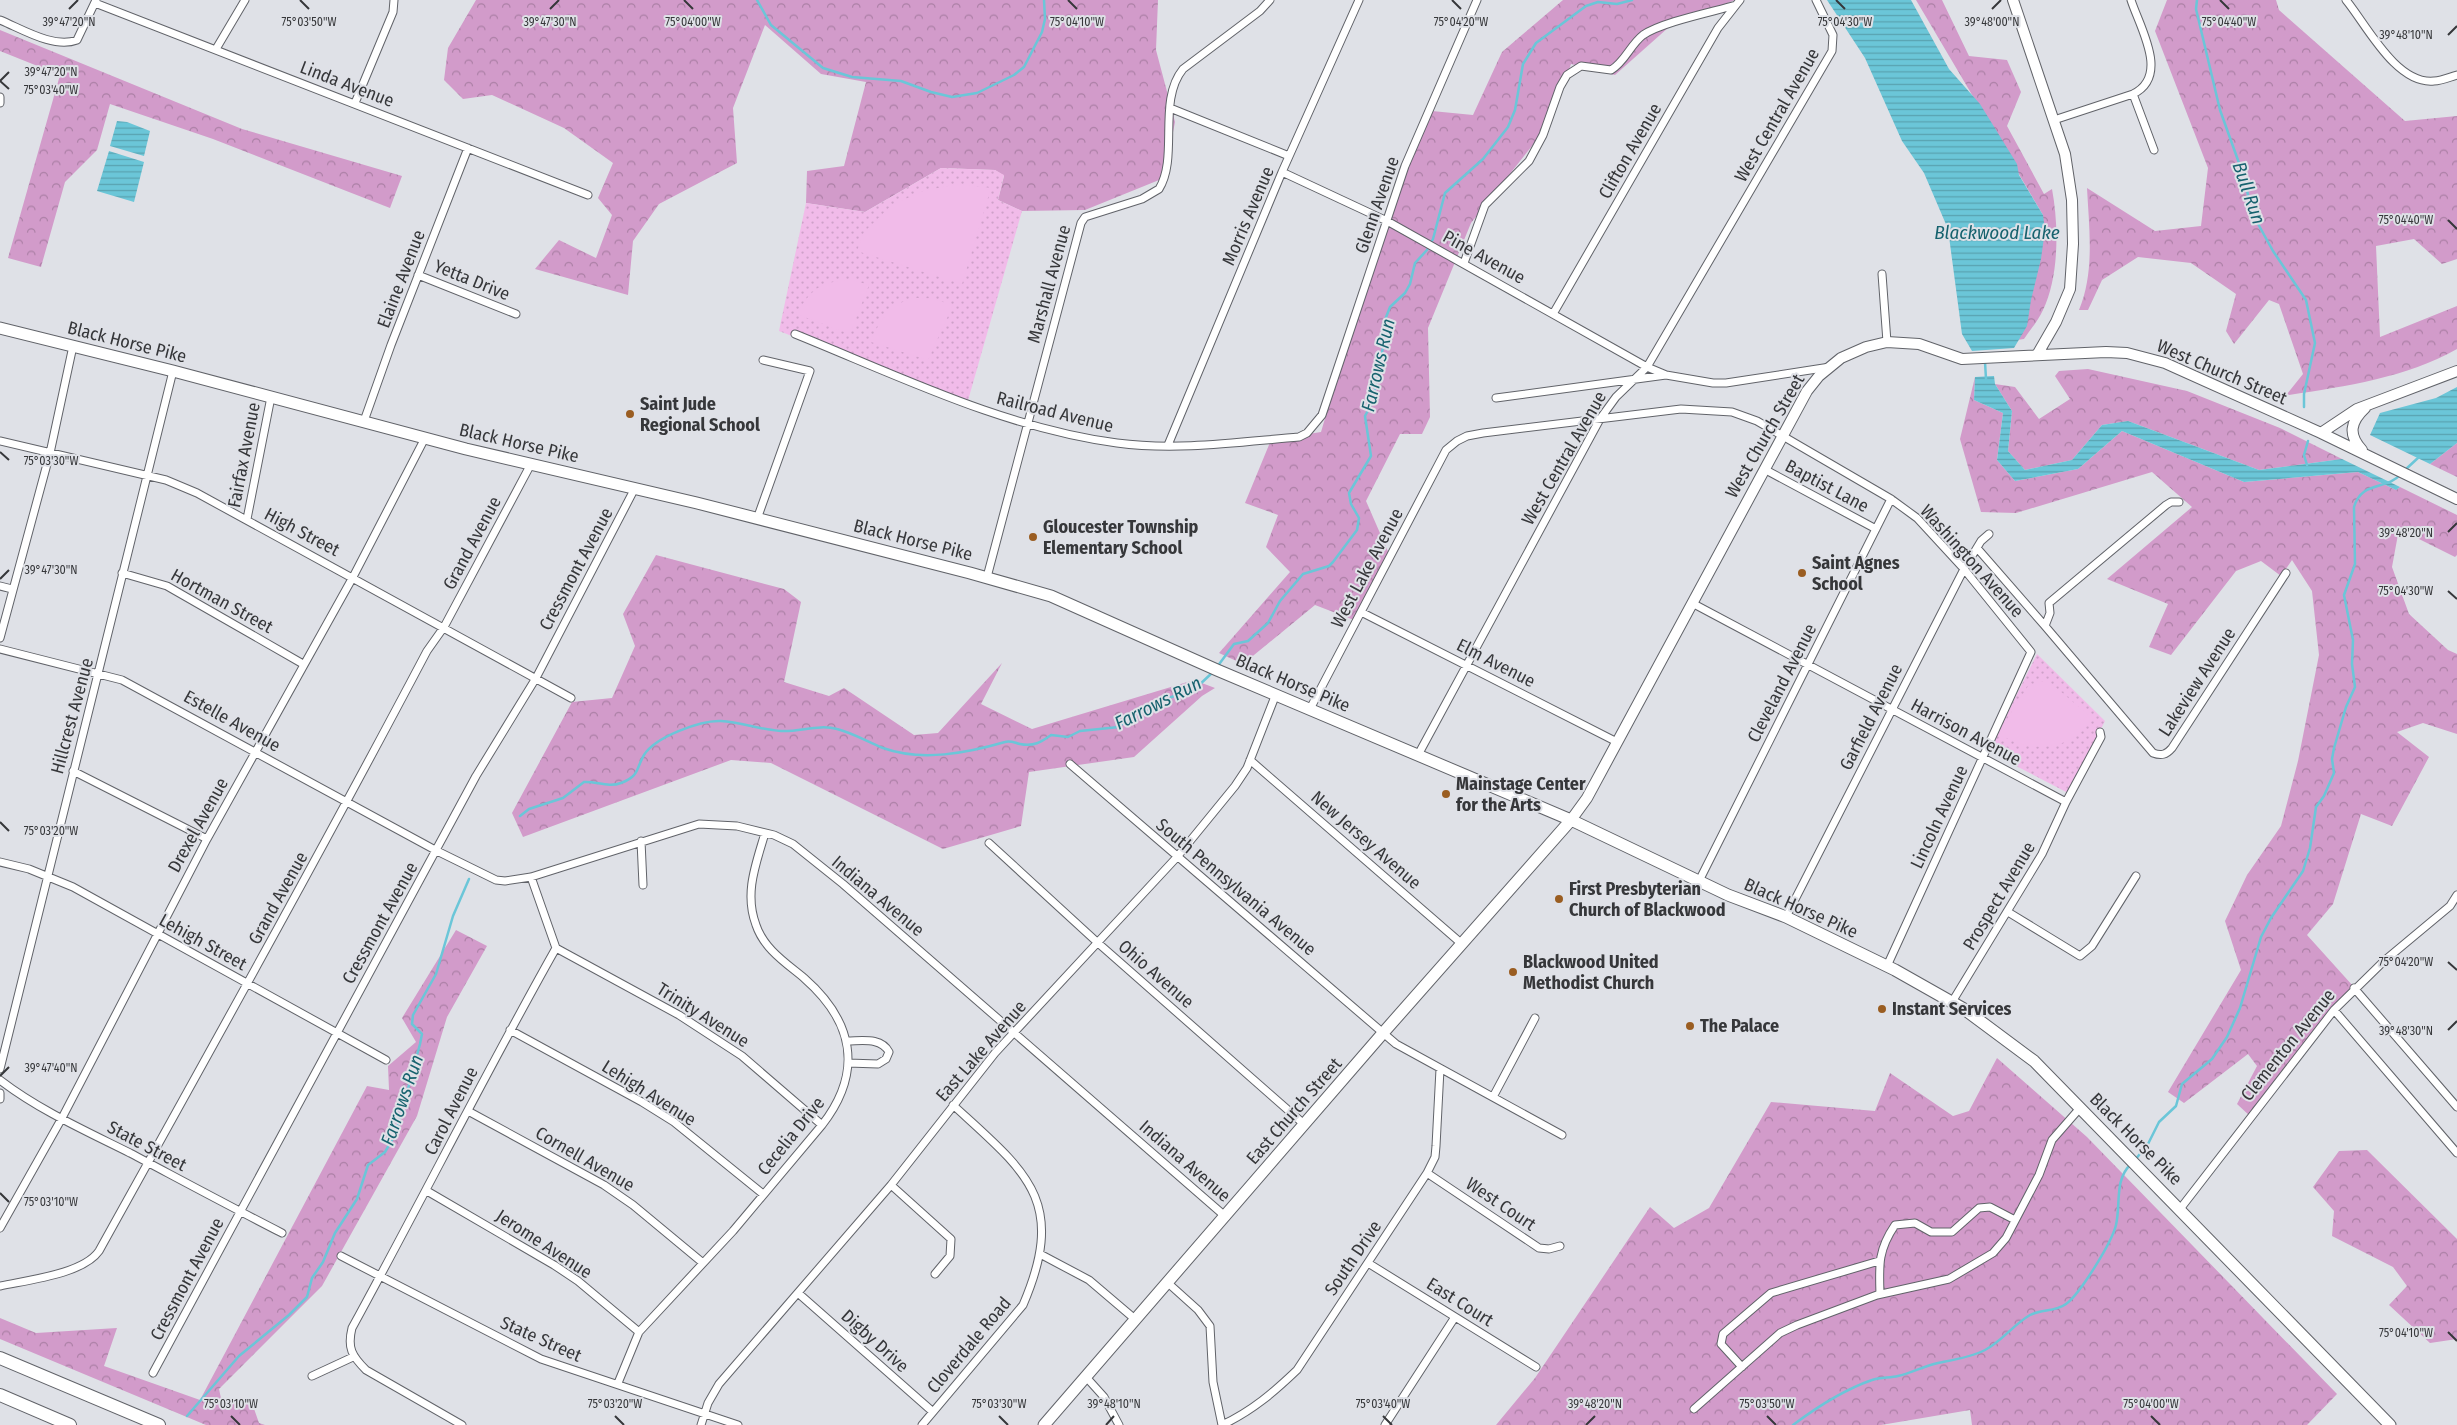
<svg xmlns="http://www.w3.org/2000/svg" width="2457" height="1425" viewBox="0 0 2457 1425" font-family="'Fira Sans Condensed',sans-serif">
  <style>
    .forest { fill: url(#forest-crowns) }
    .park { fill: url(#park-dots) }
    .pitch { fill: #f1bbe9 }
    .water { fill: url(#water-rules) }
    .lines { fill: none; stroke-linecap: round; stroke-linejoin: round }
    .stream { stroke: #6bc6d8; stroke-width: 2.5 }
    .street-casing { stroke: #616369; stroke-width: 9 }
    .secondary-casing { stroke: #616369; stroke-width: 12 }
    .primary-casing { stroke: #616369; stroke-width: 13 }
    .highway-casing { stroke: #616369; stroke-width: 14 }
    .street { stroke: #fff; stroke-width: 7 }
    .secondary { stroke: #fff; stroke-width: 10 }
    .primary { stroke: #fff; stroke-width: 11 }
    .highway { stroke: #fff; stroke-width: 12 }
    .ticks { fill: none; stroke: #36373a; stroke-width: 2 }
    .poi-dot { fill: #9a5d21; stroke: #dfe1e7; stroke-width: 2 }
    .labels { text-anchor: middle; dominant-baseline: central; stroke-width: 4; stroke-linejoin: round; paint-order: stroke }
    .street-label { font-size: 18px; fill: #36373a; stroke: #dfe1e7 }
    .poi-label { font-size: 18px; font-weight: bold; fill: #36373a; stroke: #dfe1e7; text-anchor: start }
    .water-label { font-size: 19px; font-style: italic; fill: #16626e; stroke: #dfe1e7 }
    .ticks-label { font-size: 12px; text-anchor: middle; fill: #36373a; stroke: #dfe1e7; stroke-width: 4; stroke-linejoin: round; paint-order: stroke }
  </style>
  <defs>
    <pattern id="forest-crowns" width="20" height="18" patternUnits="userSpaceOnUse" patternTransform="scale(1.25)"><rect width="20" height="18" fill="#d29bca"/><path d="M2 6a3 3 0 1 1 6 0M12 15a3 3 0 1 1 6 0" fill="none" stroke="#ab7fa5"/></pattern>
    <pattern id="park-dots" width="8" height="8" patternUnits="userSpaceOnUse" patternTransform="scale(1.25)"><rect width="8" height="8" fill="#f1bbe9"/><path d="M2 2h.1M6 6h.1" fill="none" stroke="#cfa1c9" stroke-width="1.8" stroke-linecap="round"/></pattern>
    <pattern id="water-rules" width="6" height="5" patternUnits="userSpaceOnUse" patternTransform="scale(1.25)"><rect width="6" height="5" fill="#6bc6d8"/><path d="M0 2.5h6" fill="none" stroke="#59a2b0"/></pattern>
  </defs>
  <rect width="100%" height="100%" fill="#dfe1e7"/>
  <!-- forest -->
  <path class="forest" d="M476,0H1158L1156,50L1175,122L1164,178L1085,210L1022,211L998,200L1004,176L995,170L941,168L865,212L806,203L807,171L844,166L866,82L821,74L765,25L733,108L737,163L659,204L633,241L628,295L535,269L559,240L596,258L612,215L598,198L613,163L564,128L492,95L463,99L444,80L448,48Z
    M1563,0H1735L1669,27L1615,75L1571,64L1550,123L1471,223L1428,328L1430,417L1422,434H1400L1366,501L1390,556L1354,620L1315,605L1243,664L1219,653L1290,572L1266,547L1278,515L1245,503L1271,440L1321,432L1381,230L1432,111L1473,115L1502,52Z
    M1916,0H1942L1969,56L2007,60L2021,92L2007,126L2044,194L2052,189C2059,226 2059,277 2043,310C2038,321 2030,330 2024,339L2017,340L2043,215Z
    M2167,0H2276L2279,10L2405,121L2457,116V259L2442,264L2414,239L2376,246L2380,337L2457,306V349C2405,378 2347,386 2289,395L2287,394L2303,374L2279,304L2269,300L2234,344L2226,331L2236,294L2191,263L2138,257L2102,280L2088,310H2079C2095,272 2089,228 2087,188L2155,231L2201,226L2208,168L2155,31Z
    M0,30L242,129L402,176L390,208L213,139L110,104L97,150L65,182L41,267L8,258L60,75L0,51Z
    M2088,369L2187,391L2280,428L2342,459L2259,470L2128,421L2102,425L2072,460L2025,470L2008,451L2012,411L1995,384L2015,387L2039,419L2070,399L2055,376L2059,371Z
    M1975,377L1974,400L2003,413L1997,460L2015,481L2078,469L2122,431L2244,482L2358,472L2396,490L2400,487L2457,515V555L2455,557L2399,529L2392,567L2409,614L2448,650L2457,654V734L2423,723L2397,732L2429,757L2392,826L2361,814L2333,904L2307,935L2353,986L2251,1117L2237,1104L2257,1066L2248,1054L2184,1103L2168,1092L2241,970L2225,921L2247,875L2281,826L2298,761L2319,655L2312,591L2292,560L2281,576L2261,561L2236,571L2171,655L2149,647L2168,604L2107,579L2192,507L2152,472L2016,513L1981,512L1960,439Z
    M2457,443V477L2430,464Z
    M656,555L784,589L801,602L784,682L829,696L844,688L914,735L938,733L1002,663L981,704L1032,729L1194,680L1215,688L1202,696L1134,757L1029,772L1021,826L943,849L771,763L731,760L523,837L512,813L572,702L612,698L635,646L623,614Z
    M456,930L487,946L447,1017L417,1116L322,1286L219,1389L222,1403H252L259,1423L265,1425H206L0,1339V1318L36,1333L117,1328L104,1366L200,1400L367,1086L389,1090L388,1066L416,1042L402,1018Z
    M1997,1058L2087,1137L2337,1394L2307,1425H1972L1970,1410L1881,1425H1496L1535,1378L1650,1207L1674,1228L1709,1208L1771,1102L1875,1111L1890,1073L1953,1116L1969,1111Z
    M2367,1150L2457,1239V1339L2430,1343L2389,1305L2407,1286L2393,1267L2332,1236L2334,1211L2313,1187L2339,1151Z"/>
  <!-- park -->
  <path class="park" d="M941,168L995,170L1004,175L998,200L1022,211L967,404L779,331L806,203L865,212Z
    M2037,654L2105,721L2068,793L1997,756L1989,750Z"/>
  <!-- pitch -->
  <path class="pitch" d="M958,184L991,188L962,284L857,251L864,232L892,205L923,191Z
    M852,280L869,285L850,334L796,314C814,287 819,282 852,280Z
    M930,298L953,305L928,360L871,342C877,324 890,305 910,299C916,297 924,299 930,298Z
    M2047,680L2092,718C2073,752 2027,754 1998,733L2030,683L2033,684Z"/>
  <!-- water -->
  <path class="water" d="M1827,0H1911L1949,69L1980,104L2017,164L2019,175L2043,215L2045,230L2041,259L2031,300L2027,326L2014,348L1972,351L1962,334L1948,229L1924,173L1902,141L1865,58Z
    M117,121L127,122L150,131L144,156L110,146Z
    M109,151L144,162L134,202L97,191Z
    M1994,376L1995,384L2012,411L2008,451L2025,470L2072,460L2102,425L2128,421L2259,470L2342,459L2400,487L2396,490L2358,472L2244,482L2122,431L2078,469L2015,481L1997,460L2003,413L1974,400L1975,377Z
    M2457,387V443L2430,464L2370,435L2380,413L2436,398Z"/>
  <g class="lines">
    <!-- stream -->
    <path class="stream" d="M757,0L771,25L823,68L852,77L901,81L931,92L952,97L977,93L1014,75L1024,67L1042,32L1045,19L1044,0
      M2197,0L2196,9L2220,110L2244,177L2252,213L2273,251L2306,300L2315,343L2304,394V407
      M1985,362L1986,379
      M2307,465L2304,455L2308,441
      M2405,470L2419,457
      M1217,667L1234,644L1248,641L1268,623L1280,601L1303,574L1329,566L1333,562L1357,530L1359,518L1351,504L1349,493L1371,456L1365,416L1372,403L1384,342L1383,325L1390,307L1405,293L1410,284L1415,263L1427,250L1433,239L1445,193L1483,159L1508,127L1515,110L1523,64L1536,43L1586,6L1598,2L1617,4L1632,0
      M520,816L529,809L563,798L584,782C596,781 608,788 621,783C640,776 636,768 644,755C655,737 701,720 721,721C741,722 761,730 781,731C800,732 819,724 837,729C853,733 868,742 883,748C922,762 967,753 1005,742C1010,740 1015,743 1020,744C1034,747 1041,742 1051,735L1068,737L1080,731L1119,727L1132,714L1150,711L1164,700L1197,687L1213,672
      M2135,1160L2148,1144L2159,1122L2176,1106L2182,1084L2212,1059L2227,1037L2240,1008L2261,937L2271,918L2303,871L2310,848L2316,807L2324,796L2334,773L2332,759L2334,748L2346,707L2355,687L2352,664L2353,640L2344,595L2355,564L2354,507C2362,480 2386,491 2401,474
      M187,1416L239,1356L289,1315L307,1297L312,1278L323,1262L335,1233L357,1199L368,1165L385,1152L396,1133L420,1044L422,1034L412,1024L413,1015L436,974L453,916L469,879
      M1793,1425C1817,1407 1843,1390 1872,1380C1880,1377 1890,1378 1898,1376C1911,1373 1924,1366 1938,1363C1953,1360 1972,1357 1985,1350C2001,1342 2013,1325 2030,1315C2042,1309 2055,1312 2066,1304C2080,1294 2112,1242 2116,1225C2121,1203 2114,1180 2131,1164"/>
    <!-- street casing -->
    <g class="street-casing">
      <path id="street" d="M2346,0C2366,24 2396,85 2434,81C2442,81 2450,77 2457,75
        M95,3L588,195
        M0,20C22,29 54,49 77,40L96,0
        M216,49L245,0
        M2133,94L2154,150
        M0,97V103
        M355,103L393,12L394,0
        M1170,108L1289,156
        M2054,120L2133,94C2170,76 2140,28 2131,0
        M1282,172L1387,221L1647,367L1666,375
        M1464,263L1485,205L1529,161L1543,135L1560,87L1567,75L1581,66L1611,70C1625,62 1630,45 1643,35C1662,22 1712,12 1736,5L1740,0
        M1882,274L1887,342
        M418,275L516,314
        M1553,314L1718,28L1736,5
        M795,334C899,376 1004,428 1117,443C1177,451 1239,442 1299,437L1307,433L1322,415L1405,166L1477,0
        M1496,398L1666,375L1713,383H1726L1830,367
        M364,421L391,345L468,148
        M0,441L166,480L197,493L571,698
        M1168,445L1282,172L1359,0
        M1764,469L1876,529
        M2179,502H2171L2166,505L2049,603L2050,613L2045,626L2153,753C2161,756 2166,755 2172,748L2286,573
        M247,519L271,397
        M757,519L810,371L763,360
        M1977,548L2045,626
        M122,573L167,586L303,664
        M987,577L1081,223L1085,217L1142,199L1159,189C1179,157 1157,101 1183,69L1260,11L1270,0
        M0,586L12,589
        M1692,603L2066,802
        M1361,612L1617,742
        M0,638L50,453L73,346
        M0,649L122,680L437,851L496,880L505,881L531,877L699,824L737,826L774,835L793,844L843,884L1226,1217
        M1310,709L1446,450L1457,441L1467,436L1483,433L1681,409L1732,412L1757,421L1891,499L1917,518L1964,569L2031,652L1887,966
        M1418,755L1600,419L1616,397L1647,367L1832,51L1833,35L1816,0
        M1250,760L1462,944
        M1070,764L1396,1044L1562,1135
        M73,771L207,839
        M641,841L643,885
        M989,843L1098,943L1305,1125
        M0,862L29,869L73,887L386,1060
        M1699,881L1891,499
        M2008,912L2080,956L2092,946L2136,876
        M1786,917L1964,569L1981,541L1989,534
        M556,948L679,1015L742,1056L822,1125
        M2354,988L2457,1107
        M1952,1002L2042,854L2066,802L2101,737L2100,732
        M2334,1010L2457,1153
        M510,1030L642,1102L674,1122L763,1194
        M847,1041C862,1041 881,1037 889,1052L886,1059L878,1064L848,1063
        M0,1069L173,371
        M0,1080C39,1110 86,1131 130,1153C181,1180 231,1207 282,1233
        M0,1093V1099
        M1493,1097L1535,1018
        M468,1111L604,1185L633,1205L703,1263
        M1427,1173L1539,1248L1549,1249L1560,1246
        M891,1185L951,1239L950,1256L935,1274
        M427,1191L554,1265L578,1281L639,1332
        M2180,1209L2334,1010L2384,961L2450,906L2457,895
        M0,1228L62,1118L207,839L353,577L425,438
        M1040,1254L1089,1280L1136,1320
        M341,1256L541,1359L738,1425
        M1368,1263L1536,1367
        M1168,1283L1198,1310L1210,1326L1213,1382L1222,1425C1252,1411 1274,1392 1297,1370L1427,1173L1435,1157L1436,1146L1440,1069
        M0,1286C28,1280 83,1274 99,1251C210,1051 321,852 427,651L444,627L531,464
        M798,1293L933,1412
        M1880,1294C1879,1265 1878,1250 1895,1225L1915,1223L1931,1232H1952L1979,1208L1990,1207L2015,1220
        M1742,1367L1721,1344L1723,1334L1771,1293L1879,1261
        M153,1373L476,776L536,678L635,488
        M312,1376L353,1357
        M1086,1377L1104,1397L1119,1425
        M618,1383L639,1332L733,1231L822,1125C864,1071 853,1021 804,978C786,963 764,949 756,925C744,893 756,864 765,833
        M1694,1409L1780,1333L1797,1325L1877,1295L1949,1279L1993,1253L2006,1238L2039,1175L2052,1140L2080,1108
        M462,1425L366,1370C352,1356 347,1348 352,1328C421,1202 485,1074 556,948L531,877
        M701,1425L708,1403L719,1384L891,1185L995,1053L1177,857L1235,786L1247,768L1276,694
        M922,1425L1023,1305C1068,1200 1026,1172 953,1105
        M1385,1425L1455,1317"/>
    </g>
    <!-- secondary casing -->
    <g class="secondary-casing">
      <path id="secondary" d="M2013,0L2065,154L2072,200L2073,244L2070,289L2056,322L2037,355
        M2321,433L2357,409L2457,371
        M2362,450C2348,435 2350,422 2365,408
        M1571,820L1587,798L1807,391L1819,376L1841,358L1866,347L1887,342L1919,344L1962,359L2106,352L2127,353L2165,363L2321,433L2457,499"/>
    </g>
    <!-- primary casing -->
    <g class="primary-casing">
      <path id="primary" d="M0,328L173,371L466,449L697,503L970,573L1051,596L1217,670L1571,820L1728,895L1786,917L1895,970L1964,1009L2034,1061L2390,1425
        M1044,1425L1383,1033L1571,820"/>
    </g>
    <!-- highway casing -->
    <g class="highway-casing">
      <path id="highway" d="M0,1358L159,1425
        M0,1395L70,1425"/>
    </g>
    <!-- street -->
    <use href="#street" class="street"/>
    <!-- secondary -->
    <use href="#secondary" class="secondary"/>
    <!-- primary -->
    <use href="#primary" class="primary"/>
    <!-- highway -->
    <use href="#highway" class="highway"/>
  </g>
  <!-- ticks -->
  <path class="ticks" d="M300,0L309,9M684,0L693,9M1068,0L1077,9M1452,0L1461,9M1836,0L1845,9M2220,0L2229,9M69,9L78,0M550,9L559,0M1992,9L2001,0M2448,35L2457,26M0,81L9,89M0,81L9,72M2448,220L2457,229M0,452L9,460M2448,532L2457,523M0,579L9,570M2448,591L2457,599M0,822L9,831M2448,962L2457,970M2448,1030L2457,1021M0,1076L9,1067M0,1193L9,1202M2448,1332L2457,1341M231,1416L240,1425M615,1416L624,1425M999,1416L1008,1425M1383,1416L1392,1425M1767,1416L1776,1425M2151,1416L2160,1425M1106,1425L1114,1416M1586,1425L1595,1416"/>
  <!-- markers -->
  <g class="poi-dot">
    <circle cx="630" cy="414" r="5"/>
    <circle cx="1033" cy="537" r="5"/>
    <circle cx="1802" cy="573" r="5"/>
    <circle cx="1446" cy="794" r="5"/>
    <circle cx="1559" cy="899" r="5"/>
    <circle cx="1513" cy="972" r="5"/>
    <circle cx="1882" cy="1009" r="5"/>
    <circle cx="1690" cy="1026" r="5"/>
  </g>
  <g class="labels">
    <!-- street labels -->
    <g class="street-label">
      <text transform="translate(347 84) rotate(21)">Linda Avenue</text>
      <text transform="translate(1777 115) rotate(-60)">West Central Avenue</text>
      <text transform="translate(1630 151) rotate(-60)">Clifton Avenue</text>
      <text transform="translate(1377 205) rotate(-71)">Glenn Avenue</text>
      <text transform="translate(1248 216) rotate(-67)">Morris Avenue</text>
      <text transform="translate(1484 257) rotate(29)">Pine Avenue</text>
      <text transform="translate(401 279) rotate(-69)">Elaine Avenue</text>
      <text transform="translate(472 280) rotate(22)">Yetta Drive</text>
      <text transform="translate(1049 284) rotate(-75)">Marshall Avenue</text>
      <text transform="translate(127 342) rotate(14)">Black Horse Pike</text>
      <text transform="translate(2222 372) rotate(23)">West Church Street</text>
      <text transform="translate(1055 412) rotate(14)">Railroad Avenue</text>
      <text transform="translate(1765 436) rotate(-60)">West Church Street</text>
      <text transform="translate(519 443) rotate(13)">Black Horse Pike</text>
      <text transform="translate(244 455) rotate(-79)">Fairfax Avenue</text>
      <text transform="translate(1564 458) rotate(-60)">West Central Avenue</text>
      <text transform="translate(1827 486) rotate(28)">Baptist Lane</text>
      <text transform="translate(302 532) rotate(28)">High Street</text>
      <text transform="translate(913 540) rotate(14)">Black Horse Pike</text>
      <text transform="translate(472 543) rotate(-62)">Grand Avenue</text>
      <text transform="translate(1972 561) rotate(48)">Washington Avenue</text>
      <text transform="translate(1367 568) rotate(-62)">West Lake Avenue</text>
      <text transform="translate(576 569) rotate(-62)">Cressmont Avenue</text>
      <text transform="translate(222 601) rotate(29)">Hortman Street</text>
      <text transform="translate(1496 663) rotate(27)">Elm Avenue</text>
      <text transform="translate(2197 682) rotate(-57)">Lakeview Avenue</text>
      <text transform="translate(1293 683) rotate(23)">Black Horse Pike</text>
      <text transform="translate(1782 683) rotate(-63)">Cleveland Avenue</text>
      <text transform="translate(72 716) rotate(-75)">Hillcrest Avenue</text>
      <text transform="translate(1871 717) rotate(-63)">Garfield Avenue</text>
      <text transform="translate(232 721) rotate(29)">Estelle Avenue</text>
      <text transform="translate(1966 732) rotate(28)">Harrison Avenue</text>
      <text transform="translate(1939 817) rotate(-65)">Lincoln Avenue</text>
      <text transform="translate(198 825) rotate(-61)">Drexel Avenue</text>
      <text transform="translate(1366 840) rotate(41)">New Jersey Avenue</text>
      <text transform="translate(1236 887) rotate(40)">South Pennsylvania Avenue</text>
      <text transform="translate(878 896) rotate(40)">Indiana Avenue</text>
      <text transform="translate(1999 896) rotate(-59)">Prospect Avenue</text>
      <text transform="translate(278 898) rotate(-61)">Grand Avenue</text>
      <text transform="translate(1801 908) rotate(24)">Black Horse Pike</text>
      <text transform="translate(380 923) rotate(-61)">Cressmont Avenue</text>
      <text transform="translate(203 942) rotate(29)">Lehigh Street</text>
      <text transform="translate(1156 974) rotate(41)">Ohio Avenue</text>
      <text transform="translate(703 1015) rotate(32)">Trinity Avenue</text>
      <text transform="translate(2288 1045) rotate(-51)">Clementon Avenue</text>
      <text transform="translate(981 1051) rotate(-49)">East Lake Avenue</text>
      <text transform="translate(649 1093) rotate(32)">Lehigh Avenue</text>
      <text transform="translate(451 1111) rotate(-63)">Carol Avenue</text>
      <text transform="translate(1294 1111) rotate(-49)">East Church Street</text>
      <text transform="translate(791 1136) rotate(-51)">Cecelia Drive</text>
      <text transform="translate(2136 1139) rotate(45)">Black Horse Pike</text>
      <text transform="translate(147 1146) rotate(28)">State Street</text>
      <text transform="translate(585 1159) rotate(30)">Cornell Avenue</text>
      <text transform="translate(1185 1161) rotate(41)">Indiana Avenue</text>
      <text transform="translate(1501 1204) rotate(34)">West Court</text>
      <text transform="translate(544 1244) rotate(33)">Jerome Avenue</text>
      <text transform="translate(1353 1258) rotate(-56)">South Drive</text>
      <text transform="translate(187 1279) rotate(-62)">Cressmont Avenue</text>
      <text transform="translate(1460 1302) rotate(32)">East Court</text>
      <text transform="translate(541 1339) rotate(24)">State Street</text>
      <text transform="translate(875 1341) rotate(42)">Digby Drive</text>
      <text transform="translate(969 1345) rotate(-50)">Cloverdale Road</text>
    </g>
    <!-- poi labels -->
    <g class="poi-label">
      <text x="640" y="404">Saint Jude<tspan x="640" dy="21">Regional School</tspan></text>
      <text x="1043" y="527">Gloucester Township<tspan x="1043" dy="21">Elementary School</tspan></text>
      <text x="1812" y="563">Saint Agnes<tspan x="1812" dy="21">School</tspan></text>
      <text x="1456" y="784">Mainstage Center<tspan x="1456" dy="21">for the Arts</tspan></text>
      <text x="1569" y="889">First Presbyterian<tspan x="1569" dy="21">Church of Blackwood</tspan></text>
      <text x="1523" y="962">Blackwood United<tspan x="1523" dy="21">Methodist Church</tspan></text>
      <text x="1892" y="1009">Instant Services</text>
      <text x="1700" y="1026">The Palace</text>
    </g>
    <!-- water labels -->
    <g class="water-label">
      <text transform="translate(2249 193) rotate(71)">Bull Run</text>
      <text x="1997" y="232">Blackwood Lake</text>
      <text transform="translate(1378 365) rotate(-77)">Farrows Run</text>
      <text transform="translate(1158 703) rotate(-27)">Farrows Run</text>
      <text transform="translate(402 1100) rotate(-71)">Farrows Run</text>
    </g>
  </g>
  <g class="ticks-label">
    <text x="693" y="26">75°04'00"W</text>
    <text x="1077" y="26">75°04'10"W</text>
    <text x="1461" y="26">75°04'20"W</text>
    <text x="2229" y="26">75°04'40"W</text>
    <text x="309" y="26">75°03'50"W</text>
    <text x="1845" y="26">75°04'30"W</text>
    <text x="550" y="26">39°47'30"N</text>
    <text x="1992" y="26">39°48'00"N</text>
    <text x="69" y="26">39°47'20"N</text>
    <text x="2406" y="39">39°48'10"N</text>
    <text x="51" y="76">39°47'20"N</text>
    <text x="51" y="94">75°03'40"W</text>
    <text x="2406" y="224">75°04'40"W</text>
    <text x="51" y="465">75°03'30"W</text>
    <text x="2406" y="537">39°48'20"N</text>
    <text x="51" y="574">39°47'30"N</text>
    <text x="2406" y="595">75°04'30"W</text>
    <text x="51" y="835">75°03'20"W</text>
    <text x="2406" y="966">75°04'20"W</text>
    <text x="2406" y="1035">39°48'30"N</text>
    <text x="51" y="1072">39°47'40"N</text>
    <text x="51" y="1206">75°03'10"W</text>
    <text x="2406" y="1337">75°04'10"W</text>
    <text x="1114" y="1408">39°48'10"N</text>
    <text x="1595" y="1408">39°48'20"N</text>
    <text x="231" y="1408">75°03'10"W</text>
    <text x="615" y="1408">75°03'20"W</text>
    <text x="999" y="1408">75°03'30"W</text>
    <text x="1383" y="1408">75°03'40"W</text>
    <text x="1767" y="1408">75°03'50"W</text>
    <text x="2151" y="1408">75°04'00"W</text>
  </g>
</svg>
